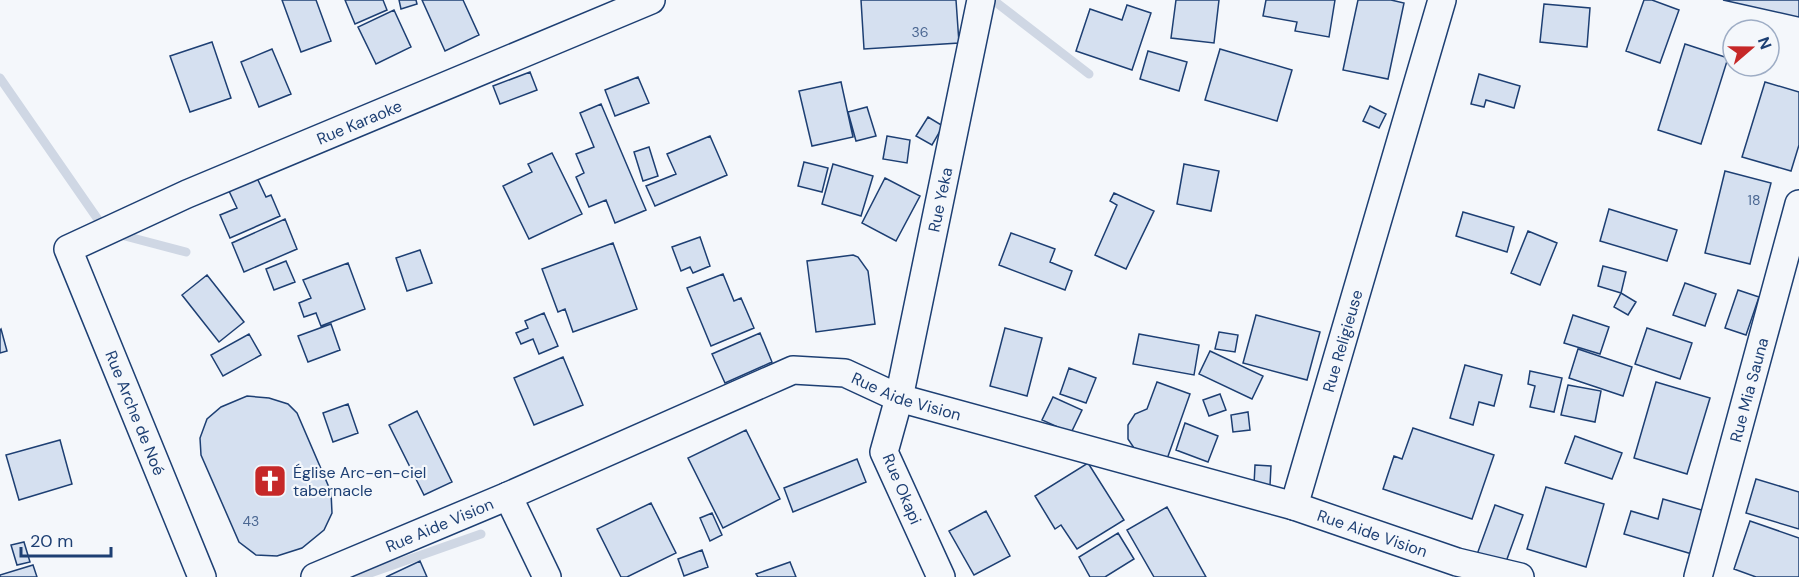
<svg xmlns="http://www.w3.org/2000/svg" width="1799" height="577" viewBox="0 0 1799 577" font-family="'DM Sans',sans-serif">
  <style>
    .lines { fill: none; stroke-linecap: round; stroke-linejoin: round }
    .stream { stroke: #cfd7e4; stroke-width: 9 }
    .building { fill: #d5e0f0; stroke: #1d3f73; stroke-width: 1.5 }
    .minor-casing { stroke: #1d3f73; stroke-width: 30 }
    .minor { stroke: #f4f7fb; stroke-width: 27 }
    .labels { text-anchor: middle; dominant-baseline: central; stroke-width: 4.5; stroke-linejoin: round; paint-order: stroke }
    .number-label { font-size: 14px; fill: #4b6792 }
    .street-label { font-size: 16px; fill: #1d3f73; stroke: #f4f7fb }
    .poi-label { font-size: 16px; fill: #1d3f73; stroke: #f4f7fb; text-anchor: start }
  </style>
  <rect width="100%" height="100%" fill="#f4f7fb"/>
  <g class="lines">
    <!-- stream -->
    <path class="stream" d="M993,0L1089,74
      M0,78L106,231L186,252
      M359,577L481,534"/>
  </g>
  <!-- building -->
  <path class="building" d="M282,0H316L331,41L301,52Z
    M345,0H383L387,10L355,24Z
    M399,0H416L417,4L401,9Z
    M422,0H463L479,35L445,51Z
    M861,0H956L959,43L864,49Z
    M1176,0H1219L1214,43L1171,38Z
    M1266,0H1335L1329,37L1295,31L1297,22L1263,16Z
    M1358,0H1391L1404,3L1388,79L1343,70Z
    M1644,0H1652L1679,10L1660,63L1626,51Z
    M1723,0H1799V17Z
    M1544,4L1590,8L1587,47L1540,42Z
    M1127,5L1151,13L1132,70L1076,51L1090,9L1122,20Z
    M394,10L411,47L376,64L358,27Z
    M212,42L231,98L190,112L170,56Z
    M1685,44L1728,58L1701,144L1658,130Z
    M272,49L291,94L259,107L241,62Z
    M1220,49L1292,70L1277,121L1205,100Z
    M1148,51L1187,62L1179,91L1140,79Z
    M530,72L537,90L500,104L493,86Z
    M1479,74L1520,86L1514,108L1486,100L1484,107L1471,104Z
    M638,77L649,103L615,116L605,90Z
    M841,82L853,137L812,146L799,91Z
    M1765,82L1799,92V145L1791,171L1742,157Z
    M601,104L646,210L615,223L606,200L589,207L576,177L584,173L576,154L594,147L580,113Z
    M1370,106L1386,114L1379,128L1363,121Z
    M867,107L876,136L856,141L848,112Z
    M928,117L943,126L932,145L916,136Z
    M710,136L727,175L655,206L646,186L676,174L667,154Z
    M887,136L910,140L907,163L883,159Z
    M649,147L658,176L643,181L634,152Z
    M552,153L582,214L529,239L503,186L532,172L528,164Z
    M804,162L828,168L822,192L798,186Z
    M833,164L873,176L861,216L822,204Z
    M1184,164L1219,171L1211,211L1177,204Z
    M1725,171L1771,183L1750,264L1705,253Z
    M257,178L266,197L271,195L280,216L230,238L220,215L237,208L229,191Z
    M885,178L920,196L896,241L862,223Z
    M1114,193L1154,211L1126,269L1095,255L1117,205L1110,201Z
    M1609,209L1677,230L1667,261L1600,241Z
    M1463,212L1514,227L1507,252L1456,236Z
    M285,219L297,249L244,272L232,243Z
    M1528,231L1557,243L1540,285L1511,273Z
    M1011,233L1055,249L1050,262L1072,271L1065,290L999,265Z
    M700,237L710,266L693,273L690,267L681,271L672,247Z
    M613,243L637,309L573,332L565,309L558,312L542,269Z
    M420,250L432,283L407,291L396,258Z
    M853,255L858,257L868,271L875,324L816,332L807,261Z
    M286,261L295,282L274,290L266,269Z
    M348,263L365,309L321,326L316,313L304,317L299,303L311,298L303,280Z
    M1603,266L1626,272L1621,293L1598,286Z
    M723,274L734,301L741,298L754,328L711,346L687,288Z
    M207,275L244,322L219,342L182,295Z
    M1685,283L1716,294L1705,326L1673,315Z
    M1738,290L1759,297L1746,335L1725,328Z
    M1621,293L1636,302L1628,315L1614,307Z
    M544,313L558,346L539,354L533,339L521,344L516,333L528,328L525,321Z
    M1256,315L1320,332L1307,380L1243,363Z
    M1573,315L1609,327L1600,354L1564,343Z
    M331,324L340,350L308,362L298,336Z
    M1005,328L1042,338L1027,396L990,386Z
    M1647,328L1692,343L1680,379L1635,364Z
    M1,329L7,351L0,353V330Z
    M1219,332L1238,335L1235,352L1215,349Z
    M760,333L772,362L725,383L712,354Z
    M249,334L261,355L223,376L211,355Z
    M1139,334L1199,345L1194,375L1133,364Z
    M1578,349L1632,367L1623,396L1569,378Z
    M1210,351L1263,376L1252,399L1199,374Z
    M563,357L583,405L534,425L514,378Z
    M1465,365L1502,375L1494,406L1479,402L1473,425L1450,418Z
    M1069,368L1096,378L1086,403L1060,394Z
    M1530,371L1562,378L1554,412L1530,407L1535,386L1528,384Z
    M1157,382L1190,394L1167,459L1134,448L1128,439V425L1135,414L1147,409Z
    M1656,382L1710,398L1687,474L1634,458Z
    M1568,385L1601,391L1595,422L1561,415Z
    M1220,394L1226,410L1209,416L1203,400Z
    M247,396L269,398L288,404L297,413L331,492L332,513L324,530L302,548L277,556L256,555L239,542L201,455L200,438L207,419L221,407Z
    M1053,397L1082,410L1071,433L1042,420Z
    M348,404L358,433L333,442L323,413Z
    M417,411L452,482L424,495L389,425Z
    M1248,412L1250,430L1233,432L1231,415Z
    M1185,423L1218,436L1208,462L1176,450Z
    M1413,428L1494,455L1472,519L1383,489L1394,456L1402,459Z
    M746,430L780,499L723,528L688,458Z
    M1575,436L1622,453L1612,479L1565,463Z
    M60,440L72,484L19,500L6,455Z
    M857,459L866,482L793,512L784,488Z
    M1088,463L1124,520L1077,549L1061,525L1055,529L1035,496Z
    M1255,465L1271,466L1270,485H1254Z
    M1756,479L1799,492V529L1746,513Z
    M1546,487L1604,504L1586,567L1527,549Z
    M1663,499L1705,511L1692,554L1624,534L1631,511L1658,519Z
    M651,503L676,553L627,577H621L597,529Z
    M1495,505L1523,515L1503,570L1475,560Z
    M1167,507L1206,577H1154L1127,530Z
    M986,511L1010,556L974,575L949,531Z
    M712,513L722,535L710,541L700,518Z
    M1750,521L1799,538V577H1756L1734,569Z
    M1118,533L1134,559L1105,577H1090L1079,557Z
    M24,542L30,562L17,565L11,545Z
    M702,550L708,567L684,576L678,559Z
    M420,561L427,577H386Z
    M790,562L796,577H758L756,574Z
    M33,565L37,577H0V575Z"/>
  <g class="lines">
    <!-- minor casing -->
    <g class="minor-casing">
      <g id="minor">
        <path d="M508,496L547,577"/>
        <path id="s1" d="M1294,506L1442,0"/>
        <path id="s2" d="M202,577L68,249L187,194L651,0"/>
        <path id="s3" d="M315,577L508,496L793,370L845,373L899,398L1294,506L1457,562L1520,577"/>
        <path id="s4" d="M941,577L884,452L899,398L981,0"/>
        <path id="s5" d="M1698,577L1799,204"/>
      </g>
    </g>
    <!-- minor -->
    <use href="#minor" class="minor"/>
  </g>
  <!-- icons -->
  <defs>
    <g id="church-square" transform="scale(1.725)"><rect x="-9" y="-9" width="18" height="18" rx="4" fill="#c62828" stroke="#f4f7fb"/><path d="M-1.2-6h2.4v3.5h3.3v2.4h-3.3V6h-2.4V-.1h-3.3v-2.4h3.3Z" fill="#fff"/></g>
  </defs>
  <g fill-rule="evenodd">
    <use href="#church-square" x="270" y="481"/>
  </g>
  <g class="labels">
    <!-- number labels -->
    <g class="number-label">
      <text x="920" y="32">36</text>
      <text x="1754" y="200">18</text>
      <text x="251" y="521">43</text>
    </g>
    <!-- street labels -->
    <g class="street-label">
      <text stroke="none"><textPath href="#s2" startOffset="672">Rue Karaoke</textPath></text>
      <text stroke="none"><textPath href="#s4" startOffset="396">Rue Yeka</textPath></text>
      <text stroke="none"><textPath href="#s1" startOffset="172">Rue Religieuse</textPath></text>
      <text stroke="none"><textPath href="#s5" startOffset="194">Rue Mia Sauna</textPath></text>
      <text stroke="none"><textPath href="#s3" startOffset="639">Rue Aide Vision</textPath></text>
      <text transform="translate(135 413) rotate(68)">Rue Arche de Noé</text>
      <text transform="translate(902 489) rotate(67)">Rue Okapi</text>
      <text stroke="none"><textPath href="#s3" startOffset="135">Rue Aide Vision</textPath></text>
      <text stroke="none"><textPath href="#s3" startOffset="1125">Rue Aide Vision</textPath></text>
    </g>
    <!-- poi labels -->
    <g class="poi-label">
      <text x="293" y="472">Église Arc-en-ciel<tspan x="293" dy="18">tabernacle</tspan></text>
    </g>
  </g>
  <!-- north arrow -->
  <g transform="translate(1751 48) rotate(70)"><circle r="28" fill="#f4f7fb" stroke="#9eadc5" stroke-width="1.5"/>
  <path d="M0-4.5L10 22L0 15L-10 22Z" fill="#c62828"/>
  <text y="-9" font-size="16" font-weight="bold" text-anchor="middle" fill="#1d3f73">N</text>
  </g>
  <!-- scale -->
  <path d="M21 547v9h90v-9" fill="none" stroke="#1d3f73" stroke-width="3"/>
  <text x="30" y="547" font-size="18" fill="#1d3f73" stroke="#f4f7fb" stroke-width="4.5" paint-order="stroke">20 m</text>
</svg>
